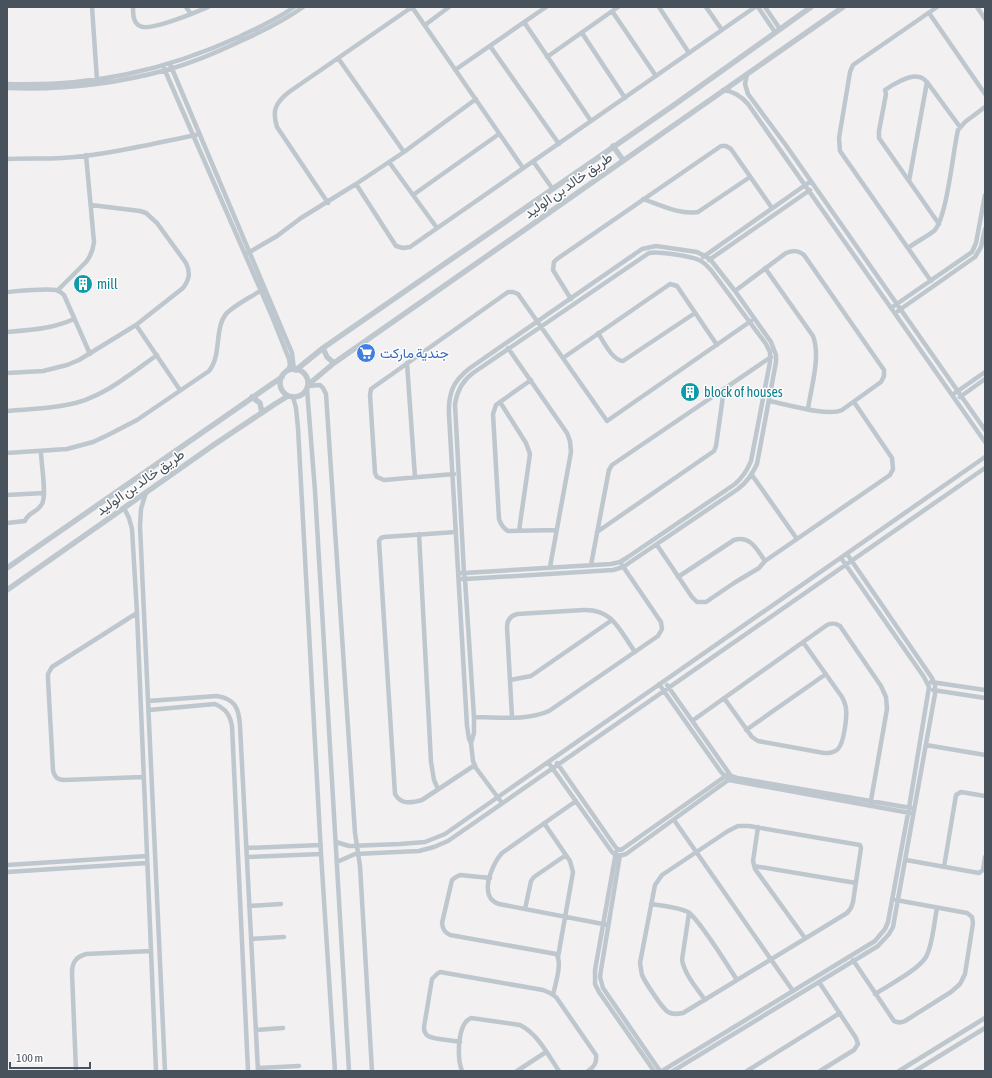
<svg xmlns="http://www.w3.org/2000/svg" width="992" height="1078" viewBox="0 0 992 1078" font-family="'Asap Condensed',Vazirmatn,sans-serif">
  <style>
    .lines { fill: none; stroke-linecap: round; stroke-linejoin: round }
    .minor { stroke: #bec6ce; stroke-width: 4.5 }
    .tertiary { stroke: #bec6ce; stroke-width: 5.5 }
    .labels { text-anchor: middle; dominant-baseline: central; stroke-width: 3; stroke-linejoin: round; paint-order: stroke }
    .street-label { font-size: 14px; fill: #48525d; stroke: #fff }
    .culture-label { font-size: 14px; fill: #0d838f; stroke: #fff; text-anchor: start }
    .shop-label { font-size: 14px; fill: #366cbe; stroke: #fff; text-anchor: start }
  </style>
  <rect width="100%" height="100%" fill="#f2f0f0"/>
  <g class="lines">
    <!-- minor -->
    <path class="minor" d="M92,7L97,80
      M133,7C133,14 133,23 140,26C150,32 196,12 208,7
      M186,7L191,14
      M412,7L523,168
      M659,7L689,53
      M706,7L722,30
      M758,7L775,32
      M765,7L780,29
      M977,7L985,19
      M612,11L656,76
      M929,13L985,94
      M524,22L591,121
      M425,25L449,7
      M582,33L625,98
      M490,46L559,144
      M547,57L618,7
      M338,58L404,152
      M170,64L292,353L294,370
      M163,66L271,314L289,359L290,365L288,370
      M455,70L546,7
      M747,74L745,84L748,94L785,144L985,430
      M7,84C90,87 165,71 241,36C259,27 278,19 294,7
      M7,88C60,90 115,84 166,70C193,63 220,51 245,39C265,30 285,20 303,7
      M723,90C734,91 741,96 748,104L985,442
      M7,159C25,158 44,159 62,158C107,155 152,144 196,135
      M533,161L552,188
      M389,162L437,228
      M909,181L927,82
      M356,184L396,246L403,248L410,247L755,7
      M413,195L499,134
      M643,199C660,205 680,215 698,212L750,177
      M328,203L277,127C272,111 275,103 289,92L412,7
      M939,224L879,138V131L886,94L885,90C892,85 910,74 919,77C922,77 925,80 927,82L960,127
      M908,248C916,242 926,237 934,231C947,219 953,150 958,130L965,122L985,107
      M248,253L277,236L301,218L356,184L404,152L476,99
      M703,257L811,181
      M709,260L810,190
      M765,268L813,336C821,357 811,387 808,409
      M931,281L840,151L839,138L850,72L853,65L937,7
      M58,290L86,262C91,256 93,250 94,242L86,155
      M735,291L786,253C793,250 798,250 804,255L884,370V376L881,382L842,410C826,417 787,404 769,401
      M7,292C19,291 45,288 56,290C60,291 62,293 64,295L90,354
      M571,299L553,270L554,262L557,259L721,146H726L731,149L772,208
      M891,308L972,252L976,243L985,195
      M898,311L975,257L981,247L985,229
      M136,325L180,390
      M7,332C31,330 52,329 74,319
      M598,333C604,342 612,360 623,361L695,313
      M508,348L567,433L570,441L571,452L550,567
      M563,358L670,284L677,286L717,345
      M407,363L415,477
      M7,373L43,371L67,365L79,360L136,325L183,288C189,280 191,273 186,263L157,223L146,213L140,211L91,205
      M531,380L500,402L496,405L493,414L499,519C501,525 503,528 508,531L557,530
      M308,386L320,385L323,388L326,394L355,833L360,866L372,1071
      M307,389L315,491L349,1071
      M955,393L985,372
      M293,397L296,408L298,428L321,854L335,1071
      M960,397L985,379
      M500,402L526,443L530,454L519,531
      M7,411C26,409 46,409 66,405C100,400 129,375 157,355
      M7,453L67,449L93,442L108,435L137,420L209,371C222,355 214,329 226,314C233,306 251,297 260,291
      M454,474L384,480L377,477L375,473L370,395L371,389L508,292H513L518,294L607,421L751,321
      M752,475L797,539
      M146,492L141,509L140,526L165,1071
      M7,495L44,493
      M124,508L129,518L132,529L137,613L156,1071
      M7,523L25,521C28,512 37,513 42,504C47,495 41,463 41,452
      M456,532L384,537L381,538L379,541L395,794C401,805 412,803 422,800L475,765
      M597,532L714,451L716,446L724,389
      M419,534L431,762L434,780L438,789
      M657,545L692,597L697,602H706L734,583L759,568L765,561L890,475L893,469L892,458L854,402
      M591,565L608,475L609,470L612,465L771,357
      M459,573H464L611,564L620,562L628,557L735,484C743,477 747,471 751,461L770,362V352L766,344L711,270C707,266 704,262 699,260C690,256 657,251 649,253L473,373C462,381 457,391 455,404L464,573L465,579L474,717V733L471,743L469,739L467,726L449,415C448,393 453,381 470,368L642,249L656,246L697,252L710,259L735,291L771,342L776,355V362L757,464C752,475 747,482 738,489L623,567L613,570L465,579H459
      M678,577L734,540C751,535 757,550 765,561
      M137,613L52,667L48,674V679L53,770C54,776 57,780 64,780L143,777
      M510,680L531,676L612,620
      M931,682L985,690
      M659,684L721,772L729,780L910,813
      M667,685L731,776L737,778L911,808
      M933,690L985,698
      M724,698L752,737L758,741L824,753C829,753 834,753 838,749C844,743 847,717 846,709C846,705 844,701 842,697L803,642
      M148,701L217,696C235,699 239,708 240,726L258,1071
      M149,710L215,704C226,709 230,715 232,726L248,1071
      M474,717C498,717 527,721 549,711L658,636L662,629L661,622L622,565
      M512,717L507,627C507,620 510,616 517,614L584,610C613,609 620,631 635,652
      M692,721L827,625C832,623 835,623 840,626L881,686L886,697L887,709L870,806
      M746,730L826,674
      M471,743L473,761L476,768L502,803
      M926,745L985,755
      M548,762L612,852C617,857 620,856 626,854L731,778
      M557,763L614,845L617,849L621,850L727,775
      M576,801L502,853C491,865 478,898 499,904L608,925
      M674,820L793,991
      M544,823L570,861L573,872L558,957
      M738,826H749L860,845L861,848L853,902L851,908L847,913L683,1013C678,1014 673,1015 668,1012C662,1008 645,982 642,975C641,971 641,967 640,963L655,885L662,875L728,831Z
      M758,827L753,861L755,869L805,938
      M336,842L349,846L400,844L425,842L445,834L985,457
      M246,848L321,845
      M616,852L595,970V984L599,992L654,1071
      M620,855L601,970L600,977L603,988L660,1071
      M247,857L321,854
      M906,860L979,873L983,870L985,857
      M337,862L355,854L419,851L434,847L448,841L985,468
      M7,865L147,856
      M754,866L856,883
      M944,867L956,795L961,792L985,796
      M7,872L147,863
      M490,878L460,875L456,877L452,880L442,923C443,929 444,932 450,935L556,954C563,962 555,985 553,995
      M651,904C663,906 678,907 688,912C699,919 728,966 737,980
      M249,906L281,904
      M525,909L531,881L534,877L566,855
      M689,913L682,960C685,975 696,987 705,1000
      M251,939L284,937
      M853,960L894,1021C898,1023 901,1023 905,1021L951,992L960,984L965,974L973,923L972,917L967,913L896,900
      M819,982L856,1038L858,1044L854,1050L820,1071
      M875,994C889,985 918,970 926,957C933,944 934,922 937,908
      M256,1030L283,1028
      M460,1042C452,1040 435,1040 428,1036C425,1034 424,1031 424,1027L432,979L437,974L440,972L543,990L550,993L556,997L596,1055C597,1063 594,1067 588,1071
      M258,1068L299,1066
      M76,1071L72,973C72,962 76,957 86,954L151,951
      M462,1071C457,1058 457,1024 471,1018L520,1025C538,1034 548,1055 559,1071
      M517,1071L546,1052
      M662,1071L875,941L885,929L888,922L909,808L929,687L924,677L841,558
      M673,1071L878,946L889,934L893,927L935,694V685L932,678L847,554
      M747,1071L840,1013
      M899,1071L985,1018
      M915,1071L985,1028"/>
    <!-- tertiary -->
    <path class="tertiary" d="M613,146L623,160
      M323,348L327,357L334,363
      M280 383a14 14 0 1 1 28 0a14 14 0 1 1-28 0Z
      M296,370L323,348L674,105L811,7
      M309,384L334,363L843,7
      M252,397L260,403L262,413
      M7,568L282,377
      M7,590L215,444L275,404L288,396"/>
  </g>
  <!-- icons -->
  <defs>
    <g id="building-disc" transform="scale(1)"><circle r="9.5" fill="#0f9aa8" stroke="#fff"/><path d="M-4-6H4V6H1V3H-1V6H-4ZM-2.5-4.3h1.7v1.8h-1.7ZM.8-4.3h1.7v1.8H.8ZM-2.5-1h1.7V.8h-1.7ZM.8-1h1.7V.8H.8Z" fill="#fff"/></g>
    <g id="supermarket-disc" transform="scale(1)"><circle r="9.5" fill="#3f7fe0" stroke="#fff"/><path d="M-6-5.5h2.5l.6 2H6L4.5 2H-2.5L-4.4-4H-6ZM-1.5 3.2a1.3 1.3 0 1 0 .1 0ZM3 3.2a1.3 1.3 0 1 0 .1 0Z" fill="#fff"/></g>
  </defs>
  <g fill-rule="evenodd">
    <use href="#building-disc" x="83" y="284"/>
    <use href="#supermarket-disc" x="366" y="353"/>
    <use href="#building-disc" x="690" y="392"/>
  </g>
  <g class="labels">
    <!-- street labels -->
    <g class="street-label">
      <text transform="translate(568 185) rotate(-35)">طريق خالد بن الوليد</text>
      <text transform="translate(140 482) rotate(-35)">طريق خالد بن الوليد</text>
    </g>
    <!-- culture labels -->
    <g class="culture-label">
      <text x="97" y="284">mill</text>
      <text x="704" y="392">block of houses</text>
    </g>
    <!-- shop labels -->
    <g class="shop-label">
      <text x="380" y="353">جندية ماركت</text>
    </g>
  </g>
  <!-- border -->
  <rect width="992" height="1078" fill="none" stroke="#48525d" stroke-width="16"/>
  <!-- scale -->
  <path d="M10 1062v6h80v-6" fill="none" stroke="#48525d" stroke-width="2"/>
  <text x="16" y="1062" font-size="12" fill="#48525d" stroke="#ffffff" stroke-width="3" paint-order="stroke">100 m</text>
</svg>
